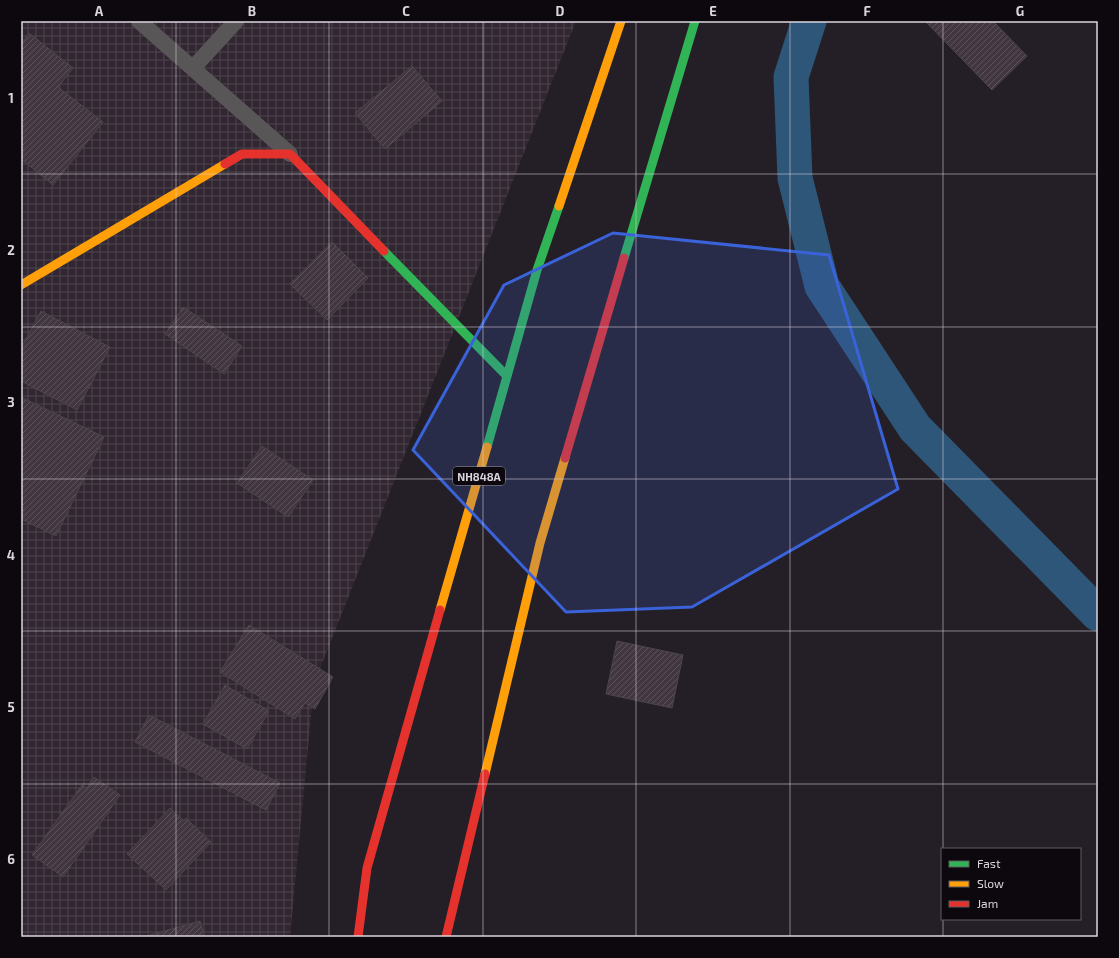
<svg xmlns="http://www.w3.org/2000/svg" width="1119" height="958" viewBox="0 0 1119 958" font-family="'Exo 2',sans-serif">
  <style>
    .industrial { fill: url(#industrial-grid) }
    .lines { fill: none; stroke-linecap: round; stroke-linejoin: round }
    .canal { stroke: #2d5679; stroke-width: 35 }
    .building { fill: url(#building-hatch); stroke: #4b464b }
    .lane { stroke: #595657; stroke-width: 16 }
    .fast { stroke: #30b455; stroke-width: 9 }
    .slow { stroke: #ff9f0a; stroke-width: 9 }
    .jam { stroke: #e5322d; stroke-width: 9 }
    .marked { fill: #3a62d9; fill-opacity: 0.2; stroke: #3a62d9; stroke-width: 3; stroke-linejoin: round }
    .grid { fill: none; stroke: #dbd5de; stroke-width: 1; stroke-opacity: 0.55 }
    .labels { text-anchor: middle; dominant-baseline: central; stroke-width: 3; stroke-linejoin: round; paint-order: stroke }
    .shield { fill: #0c080e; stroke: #9d98a0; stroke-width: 1 }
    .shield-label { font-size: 11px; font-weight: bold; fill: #dbd5de }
    .neatline { fill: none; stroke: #dbd5de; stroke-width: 1.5 }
    .grid-label { font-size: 13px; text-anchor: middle; font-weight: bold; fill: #dbd5de }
  </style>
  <defs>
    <pattern id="industrial-grid" width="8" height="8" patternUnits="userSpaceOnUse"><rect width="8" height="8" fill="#312631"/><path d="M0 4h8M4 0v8" fill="none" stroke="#4e454e"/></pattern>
    <pattern id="building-hatch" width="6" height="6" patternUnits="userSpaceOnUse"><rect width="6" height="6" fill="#423740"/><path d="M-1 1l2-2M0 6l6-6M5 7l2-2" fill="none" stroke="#5d535b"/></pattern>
  </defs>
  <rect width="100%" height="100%" fill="#241f26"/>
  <!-- industrial -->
  <path class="industrial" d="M21,21H576L314,684L290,937H21Z"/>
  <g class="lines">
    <!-- canal -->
    <path class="canal" d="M809,21L791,77L795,178L822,286L915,428L1098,614"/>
  </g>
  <!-- building -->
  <path class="building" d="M925,21H993L1027,56L992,90Z
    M29,33L73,68L58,87L103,122L53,185L21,159V43Z
    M412,66L442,101L385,149L355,113Z
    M332,242L368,278L327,320L290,284Z
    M183,307L242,346L224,374L165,334Z
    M41,311L110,347L77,410L21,381V348Z
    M21,397L104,437L56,536L21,519Z
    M262,446L313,480L288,517L237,483Z
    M249,625L333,677L315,709L305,703L295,719L220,672Z
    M617,641L683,655L672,708L606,694Z
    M225,685L269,711L247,749L203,724Z
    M149,715L280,783L266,810L135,742Z
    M94,777L120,795L63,877L32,855L82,785L87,788Z
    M170,808L184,821L186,818L211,842L166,890L127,854Z
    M200,921L205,937H143Z"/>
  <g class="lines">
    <!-- lane -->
    <path class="lane" d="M139,21L290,154
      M193,68L236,21"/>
    <!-- fast -->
    <path class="fast" d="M384,251L507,376
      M624,258L695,21
      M487,447L537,270L559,206"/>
    <!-- slow -->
    <path class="slow" d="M559,206L621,21
      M21,285L225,164
      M440,610L487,447
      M485,774L540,543L565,458"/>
    <!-- jam -->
    <path class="jam" d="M225,164L242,154H290L384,251
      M565,458L624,258
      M358,937L367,868L440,610
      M446,937L485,774"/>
  </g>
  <!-- marked area -->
  <path class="marked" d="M613,233L829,255L898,489L692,607L566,612L413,450L504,285Z"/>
  <!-- grid -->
  <path class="grid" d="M176,21V937M329,21V937M483,21V937M636,21V937M790,21V937M943,21V849M21,174H1098M21,327H1098M21,479H1098M21,631H1098M21,784H1098M943,919V937"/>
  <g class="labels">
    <!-- shield labels -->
    <rect class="shield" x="453" y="467" width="52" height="18" rx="3"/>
    <g class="shield-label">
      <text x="479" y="476">NH848A</text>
    </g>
  </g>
  <!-- border -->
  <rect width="1119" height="958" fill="none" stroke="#0c080e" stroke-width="44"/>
  <!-- legend -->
  <rect x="941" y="848" width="140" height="72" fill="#0c080e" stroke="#5f5a61"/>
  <rect x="949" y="861" width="20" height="6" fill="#30b455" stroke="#5f5a61"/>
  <text x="977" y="868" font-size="12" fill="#dbd5de">Fast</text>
  <rect x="949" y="881" width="20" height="6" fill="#ff9f0a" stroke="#5f5a61"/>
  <text x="977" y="888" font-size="12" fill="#dbd5de">Slow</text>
  <rect x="949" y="901" width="20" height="6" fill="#e5322d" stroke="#5f5a61"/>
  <text x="977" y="908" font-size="12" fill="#dbd5de">Jam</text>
  <rect x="22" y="22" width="1075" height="914" class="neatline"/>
  <g class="grid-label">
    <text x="99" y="16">A</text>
    <text x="252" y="16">B</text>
    <text x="406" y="16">C</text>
    <text x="560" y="16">D</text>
    <text x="713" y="16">E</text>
    <text x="867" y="16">F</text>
    <text x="1020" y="16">G</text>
    <text x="11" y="103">1</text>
    <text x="11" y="255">2</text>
    <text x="11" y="407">3</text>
    <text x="11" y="560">4</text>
    <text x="11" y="712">5</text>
    <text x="11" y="864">6</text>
  </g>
</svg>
